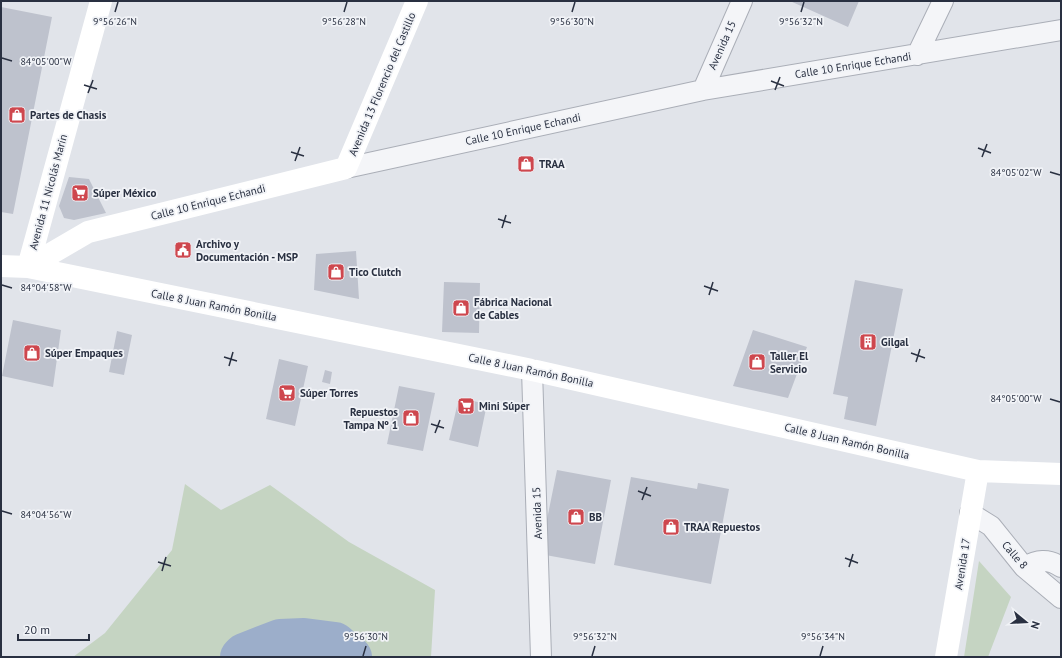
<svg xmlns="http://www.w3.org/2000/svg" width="1062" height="658" viewBox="0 0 1062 658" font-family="'PT Sans',sans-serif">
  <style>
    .green { fill: #c5d4c2 }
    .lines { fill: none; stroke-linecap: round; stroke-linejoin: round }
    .river { stroke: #9caeca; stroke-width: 42 }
    .building { fill: #bec2cd }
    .street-casing { stroke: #aaaeb7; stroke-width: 22 }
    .street { stroke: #f4f5f8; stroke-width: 20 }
    .secondary { stroke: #fff; stroke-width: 22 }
    .ticks { fill: none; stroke: #293041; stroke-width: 1.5 }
    .labels { text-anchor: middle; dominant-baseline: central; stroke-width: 3.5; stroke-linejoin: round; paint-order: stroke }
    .street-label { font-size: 11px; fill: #293041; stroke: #f1f3f7 }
    .poi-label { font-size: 11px; font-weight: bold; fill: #293041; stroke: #f1f3f7; text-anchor: start }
    .ticks-label { font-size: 10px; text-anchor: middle; fill: #293041; stroke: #f1f3f7; stroke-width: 3.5; stroke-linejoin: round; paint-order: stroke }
  </style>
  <rect width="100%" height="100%" fill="#e1e4ea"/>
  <!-- green -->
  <path class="green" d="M185,484L221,510L270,485L349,542L435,590L431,657H73L105,633L172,550Z
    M979,561L1011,597L988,657H964Z"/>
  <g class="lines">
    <!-- river -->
    <path class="river" d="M241,657L244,654L280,640L304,639L335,643L351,657"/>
  </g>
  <!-- building -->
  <path class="building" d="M790,1H859L848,27Z
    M1,7L52,17L13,214L1,212Z
    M69,177L89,179L106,213L74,220L64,218L59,206Z
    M356,251L359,299L314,290L316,254Z
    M855,280L903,289L876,426L844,419L848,397L833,394Z
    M444,282L480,283L479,333L442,332Z
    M13,320L61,330L53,387L2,376Z
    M753,330L807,347L788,398L733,386Z
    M117,331L132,335L124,375L109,372Z
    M279,359L308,366L295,426L266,419Z
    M325,370L332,372L330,384L322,382Z
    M399,386L435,393L423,451L387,444Z
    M459,398L487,404L478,447L449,440Z
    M557,470L611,480L595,564L540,554Z
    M631,477L697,489L698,483L729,489L711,584L614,565Z"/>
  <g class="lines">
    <!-- street casing -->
    <g class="street-casing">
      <path id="street" d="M917,55L943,1
        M703,90L742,1
        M346,168L703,90L1061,30
        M532,370L541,657
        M970,513L991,526L1024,567L1061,598
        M1024,567C1037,560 1048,558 1061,567"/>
    </g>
    <!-- street -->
    <use href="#street" class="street"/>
    <!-- secondary -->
    <path class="secondary" d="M1,266L28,267L532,370L978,471L1061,474
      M28,267L88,232L346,168L417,1
      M28,267L101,1
      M946,657L978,471"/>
  </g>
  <!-- ticks -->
  <path class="ticks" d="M115,12L118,2M344,12L347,2M572,12L575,2M801,12L804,2M2,58L12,61M771,81L784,86M84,85L97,89M775,90L780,77M88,93L93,80M978,148L991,153M291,152L304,156M982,157L987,144M295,161L300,147M1050,172L1060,175M498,219L511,223M502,228L506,215M2,285L12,288M704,286L718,291M709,295L713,282M911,353L925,358M224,357L237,361M916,362L920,349M229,366L233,352M1050,399L1060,402M431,424L444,428M435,433L440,420M638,491L651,496M642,500L647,487M2,511L12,514M845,558L858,563M158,562L171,566M849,567L853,554M162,571L166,557M363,656L366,646M592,656L595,646M820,656L823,646"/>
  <!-- icons -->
  <defs>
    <g id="shop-square" transform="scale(0.9)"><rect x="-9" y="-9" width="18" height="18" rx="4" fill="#ce474e" stroke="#f1f3f7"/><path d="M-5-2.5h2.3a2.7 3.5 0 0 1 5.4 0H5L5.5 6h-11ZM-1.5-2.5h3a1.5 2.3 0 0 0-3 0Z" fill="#fff"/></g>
    <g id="supermarket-square" transform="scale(0.9)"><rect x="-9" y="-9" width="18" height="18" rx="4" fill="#ce474e" stroke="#f1f3f7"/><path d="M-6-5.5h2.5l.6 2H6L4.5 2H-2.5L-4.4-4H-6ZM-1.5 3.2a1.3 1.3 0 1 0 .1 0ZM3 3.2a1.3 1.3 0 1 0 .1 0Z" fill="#fff"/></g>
    <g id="civic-square" transform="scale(0.9)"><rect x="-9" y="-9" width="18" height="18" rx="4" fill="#ce474e" stroke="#f1f3f7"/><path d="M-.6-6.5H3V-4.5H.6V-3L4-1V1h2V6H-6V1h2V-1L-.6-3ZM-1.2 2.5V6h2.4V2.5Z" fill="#fff"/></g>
    <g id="building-square" transform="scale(0.9)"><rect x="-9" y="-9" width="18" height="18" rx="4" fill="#ce474e" stroke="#f1f3f7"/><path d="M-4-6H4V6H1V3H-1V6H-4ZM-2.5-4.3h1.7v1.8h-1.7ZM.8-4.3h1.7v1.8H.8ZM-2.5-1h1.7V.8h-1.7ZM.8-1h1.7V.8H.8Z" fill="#fff"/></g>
  </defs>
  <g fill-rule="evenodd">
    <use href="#shop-square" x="17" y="115"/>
    <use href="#shop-square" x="526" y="164"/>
    <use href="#supermarket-square" x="80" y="193"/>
    <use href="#civic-square" x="183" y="250"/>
    <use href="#shop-square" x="336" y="272"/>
    <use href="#shop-square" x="461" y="308"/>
    <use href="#building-square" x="868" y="342"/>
    <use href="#shop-square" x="32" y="353"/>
    <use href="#shop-square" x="757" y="362"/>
    <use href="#supermarket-square" x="287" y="393"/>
    <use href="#supermarket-square" x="466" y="406"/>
    <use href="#shop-square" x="411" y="418"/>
    <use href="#shop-square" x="576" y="517"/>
    <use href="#shop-square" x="671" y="527"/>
  </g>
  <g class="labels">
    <!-- street labels -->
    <g class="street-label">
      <text transform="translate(722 45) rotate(-66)">Avenida 15</text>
      <text transform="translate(853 65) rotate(-9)">Calle 10 Enrique Echandi</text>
      <text transform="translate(382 84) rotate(-67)">Avenida 13 Florencio del Castillo</text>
      <text transform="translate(523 129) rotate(-12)">Calle 10 Enrique Echandi</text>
      <text transform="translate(48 192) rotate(-75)">Avenida 11 Nicolás Marín</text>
      <text transform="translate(208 202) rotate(-14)">Calle 10 Enrique Echandi</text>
      <text transform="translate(214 305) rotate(11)">Calle 8 Juan Ramón Bonilla</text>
      <text transform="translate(531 370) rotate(12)">Calle 8 Juan Ramón Bonilla</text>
      <text transform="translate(847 441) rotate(13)">Calle 8 Juan Ramón Bonilla</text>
      <text transform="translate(537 513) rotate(-92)">Avenida 15</text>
      <text transform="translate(1015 555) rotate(49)">Calle 8</text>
      <text transform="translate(962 564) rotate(-81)">Avenida 17</text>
    </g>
    <!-- poi labels -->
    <g class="poi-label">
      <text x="30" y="115">Partes de Chasis</text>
      <text x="539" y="164">TRAA</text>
      <text x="93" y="193">Súper México</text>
      <text x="196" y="244">Archivo y<tspan x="196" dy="13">Documentación - MSP</tspan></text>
      <text x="349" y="272">Tico Clutch</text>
      <text x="474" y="302">Fábrica Nacional<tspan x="474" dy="13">de Cables</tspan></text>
      <text x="881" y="342">Gilgal</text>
      <text x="45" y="353">Súper Empaques</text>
      <text x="770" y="356">Taller El<tspan x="770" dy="13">Servicio</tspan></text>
      <text x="300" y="393">Súper Torres</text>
      <text x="479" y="406">Mini Súper</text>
      <text x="398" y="412" text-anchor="end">Repuestos<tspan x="398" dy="13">Tampa Nº 1</tspan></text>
      <text x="589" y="517">BB</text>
      <text x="684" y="527">TRAA Repuestos</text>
    </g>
  </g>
  <g class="ticks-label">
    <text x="115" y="25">9°56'26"N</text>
    <text x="344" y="25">9°56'28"N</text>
    <text x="572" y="25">9°56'30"N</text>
    <text x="801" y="25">9°56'32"N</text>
    <text x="46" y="65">84°05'00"W</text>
    <text x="1016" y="176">84°05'02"W</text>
    <text x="46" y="291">84°04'58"W</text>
    <text x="1016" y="402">84°05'00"W</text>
    <text x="46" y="518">84°04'56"W</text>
    <text x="366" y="640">9°56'30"N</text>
    <text x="595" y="640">9°56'32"N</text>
    <text x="823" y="640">9°56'34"N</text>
  </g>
  <!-- border -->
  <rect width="1062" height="658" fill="none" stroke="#293041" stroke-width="4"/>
  <!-- north arrow -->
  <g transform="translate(1026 622) rotate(108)" stroke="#f1f3f7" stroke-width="3" paint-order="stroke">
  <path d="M0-3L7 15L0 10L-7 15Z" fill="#293041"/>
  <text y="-6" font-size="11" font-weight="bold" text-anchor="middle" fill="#293041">N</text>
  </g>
  <!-- scale -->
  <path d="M18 634v6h71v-6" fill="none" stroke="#293041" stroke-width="2"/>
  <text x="24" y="634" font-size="12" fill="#293041" stroke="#f1f3f7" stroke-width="3" paint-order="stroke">20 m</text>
</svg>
